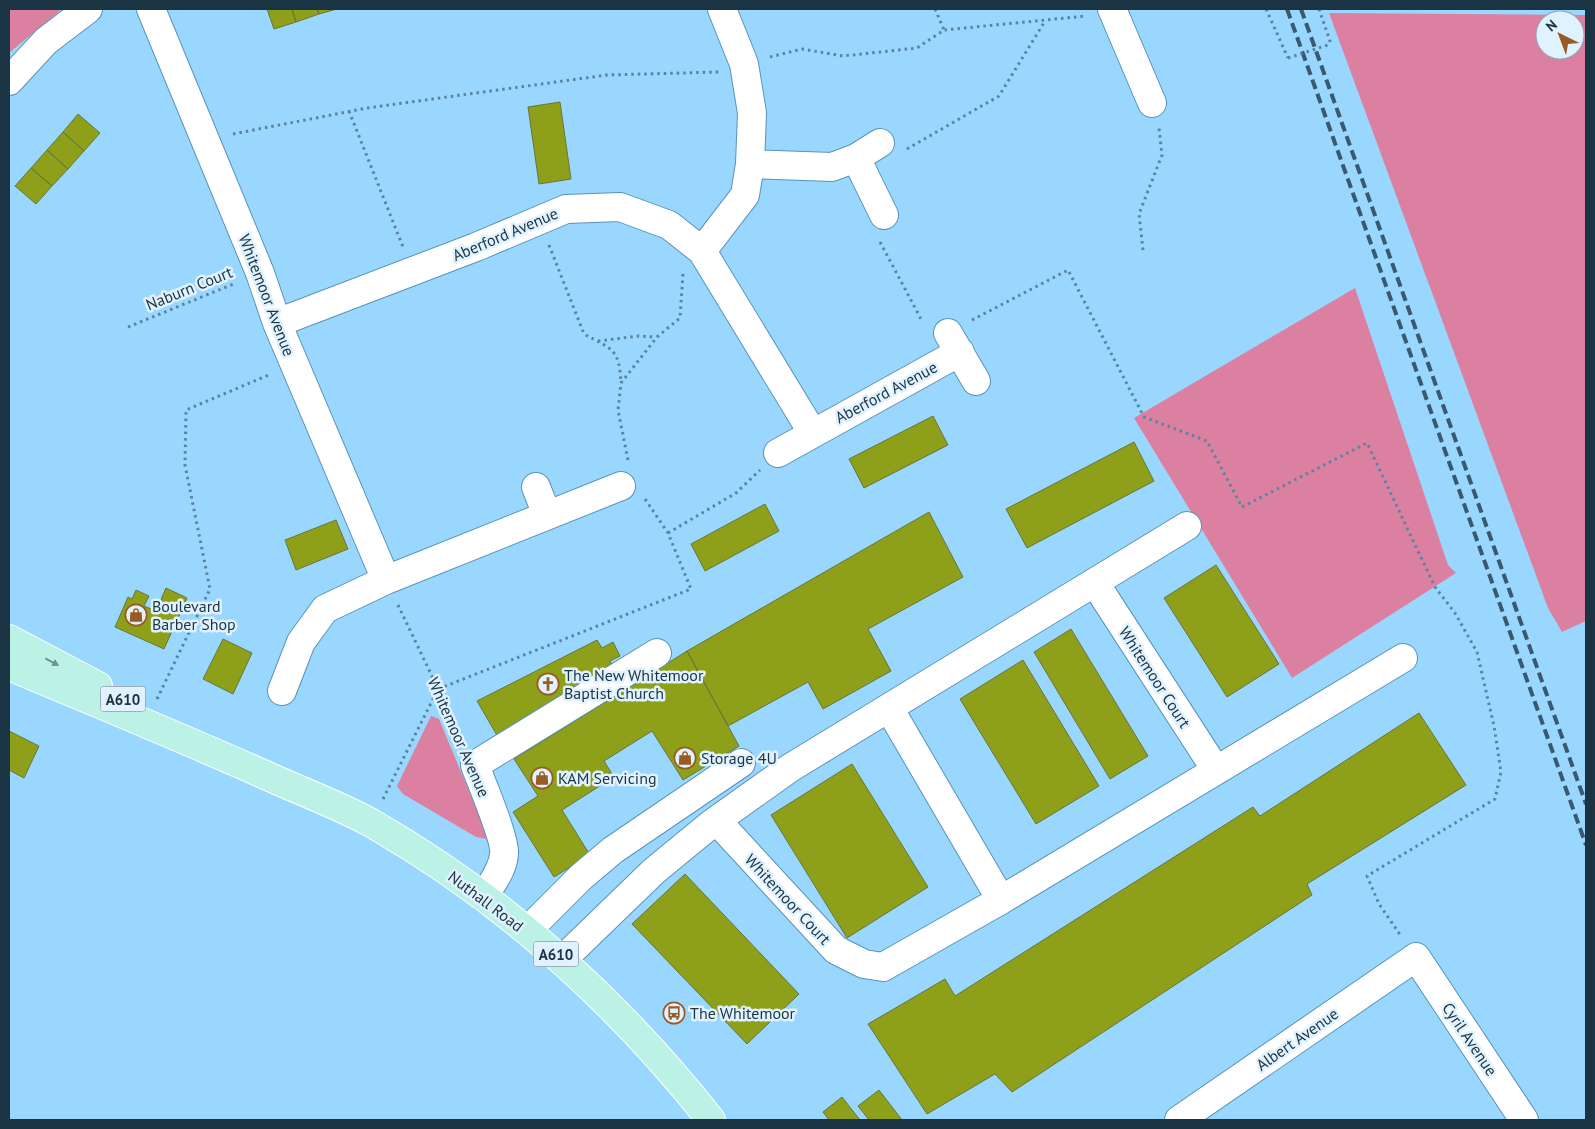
<svg xmlns="http://www.w3.org/2000/svg" width="1595" height="1129" viewBox="0 0 1595 1129" font-family="'PT Sans',sans-serif">
  <style>
    .green { fill: #dc80a1; fill-rule: evenodd }
    .building { fill: #8ea019; stroke: #697439 }
    .lines { fill: none; stroke-linecap: round; stroke-linejoin: round }
    .minor-casing { stroke: #5893b9; stroke-width: 30 }
    .major-casing { stroke: #fff; stroke-width: 30 }
    .path { stroke: #59849f; stroke-width: 3; stroke-dasharray: 2.5 4; stroke-linecap: butt }
    .minor { stroke: #fff; stroke-width: 28 }
    .major { stroke: #bcf2e6; stroke-width: 28 }
    .rail { stroke: #38596e; stroke-width: 4; stroke-dasharray: 10 5; stroke-linecap: butt }
    .path-bridge { stroke: #59849f; stroke-width: 3; stroke-dasharray: 2.5 4; stroke-linecap: butt }
    .oneway { fill: #6c9394 }
    .labels { text-anchor: middle; dominant-baseline: central; stroke-width: 5; stroke-linejoin: round; paint-order: stroke }
    .shield { fill: #e0f2fe; stroke: #566d7b; stroke-width: 1 }
    .shield-label { font-size: 15px; font-weight: bold; fill: #1b3443 }
    .street-label { font-size: 16px; fill: #1b3443; stroke: #e0f2fe }
    .poi-label { font-size: 16px; fill: #1b3443; stroke: #e0f2fe; text-anchor: start }
  </style>
  <rect width="100%" height="100%" fill="#9ad7ff"/>
  <!-- green -->
  <path class="green" d="M9,9H62L9,53Z
    M1329,13L1586,15V621L1562,632L1548,608ZM1545,20H1575V50H1545Z
    M1355,288L1448,565L1456,573L1292,678L1134,418Z
    M431,716L439,719L486,832L487,839L476,837L403,794L397,786Z"/>
  <!-- building -->
  <path class="building" d="M267,9H292L296,22L274,29Z
    M292,9H317L319,14L296,22Z
    M317,9H337L319,14Z
    M560,102L571,179L539,184L528,107Z
    M78,114L100,133L84,151L63,132Z
    M63,132L84,151L68,169L47,150Z
    M47,150L68,169L52,186L31,168Z
    M31,168L52,186L36,204L15,186Z
    M933,416L948,445L864,488L849,459Z
    M1134,442L1154,481L1027,548L1006,509Z
    M765,504L779,531L705,571L691,544Z
    M929,512L963,577L868,629L891,671L823,709L808,682L728,726L687,651Z
    M336,520L348,549L296,570L285,540Z
    M1216,565L1279,664L1227,697L1164,598Z
    M166,588L187,598L164,649L115,627L128,597L132,599L136,590L149,596L144,606L156,611Z
    M1071,629L1148,756L1110,779L1034,652Z
    M223,639L252,653L233,694L203,679Z
    M597,640L602,648L613,642L620,656L610,661L614,668L498,737L477,701Z
    M687,651L739,746L683,780L652,731L604,761L614,777L562,810L590,855L554,877L513,812L538,796L514,759Z
    M1023,660L1099,786L1036,824L960,699Z
    M1419,713L1466,785L1307,884L1312,895L1012,1092L995,1074L927,1114L868,1024L945,979L955,996L1253,807L1260,816Z
    M9,731L39,746L24,778L9,770Z
    M852,764L928,887L847,938L771,815Z
    M685,874L799,994L747,1044L632,924Z
    M879,1090L902,1120H869L858,1106Z
    M842,1097L860,1120H829L823,1112Z"/>
  <g class="lines">
    <!-- minor casing -->
    <g class="minor-casing">
      <path id="minor" d="M151,9L260,273L277,323L386,580
        M1112,9L1152,103
        M9,81L46,41L88,9
        M856,158L884,215
        M750,164L832,167L856,158L880,143
        M702,251L745,195L750,164L752,113L744,64L722,9
        M277,323L476,247L566,209L620,207L669,225L702,251L812,432
        M948,333L976,381
        M778,453L960,352
        M536,487L547,515
        M1095,583L1216,770
        M282,691L301,642L325,609L386,580L621,486
        M889,708L1001,900
        M717,821L836,950L864,964L883,967L1001,900L1403,658
        M484,897C491,884 503,870 504,854C506,840 481,782 475,765L657,653
        M527,931L581,877L613,850L741,763
        M563,959L654,871L710,825L790,768L1187,526
        M1179,1120L1416,957L1524,1120"/>
    </g>
    <!-- major casing -->
    <g class="major-casing">
      <path id="major" d="M9,639L98,686
        M9,666C97,703 185,739 272,778C305,793 341,806 373,824C505,900 617,1001 711,1120"/>
    </g>
    <!-- path -->
    <path class="path" d="M935,9L944,30
      M1266,9L1288,58
      M1319,9L1331,44
      M770,57L802,49L843,56L917,48L944,30L1086,16
      M349,111L403,247
      M233,134L367,108L607,75L719,72
      M907,149L999,96L1045,21
      M880,242L921,319L924,321
      M549,245L584,334C613,350 619,348 621,383
      M1143,250L1139,214L1162,155L1159,128
      M972,320L1068,270L1144,417L1207,441L1242,507L1367,443L1435,587L1455,613L1477,652L1494,726L1501,772L1495,799L1367,876L1379,904L1401,936
      M128,327L236,283
      M598,341L639,336L656,337
      M628,460L618,410L621,383L657,337L680,318L683,273
      M668,533L736,493L760,470
      M398,605L463,741
      M157,699L210,589L185,465L186,410L271,374
      M383,799L438,689L691,589L668,533L645,499"/>
    <!-- minor -->
    <use href="#minor" class="minor"/>
    <!-- major -->
    <use href="#major" class="major"/>
    <!-- rail -->
    <path class="rail" d="M1287,9L1586,845
      M1301,9L1586,804"/>
    <!-- path-bridge -->
    <path class="path-bridge" d="M1288,58L1331,44"/>
  </g>
  <!-- one-way arrows -->
  <defs><path id="oneway-solid" d="M-6-.8H1V-3.2L6.5 0L1 3.2V.8H-6Z" transform="scale(1.25)"/></defs>
  <use class="oneway" href="#oneway-solid" transform="translate(52 662) rotate(28)"/>
  <!-- icons -->
  <defs>
    <g id="shop-ring" transform="scale(1.125)"><circle r="9.5" fill="#e0f2fe" stroke="#9a5a23" stroke-width="1.5"/><path d="M-5-2.5h2.3a2.7 3.5 0 0 1 5.4 0H5L5.5 6h-11ZM-1.5-2.5h3a1.5 2.3 0 0 0-3 0Z" fill="#9a5a23"/></g>
    <g id="church-ring" transform="scale(1.125)"><circle r="9.5" fill="#e0f2fe" stroke="#9a5a23" stroke-width="1.5"/><path d="M-1.2-6h2.4v3.5h3.3v2.4h-3.3V6h-2.4V-.1h-3.3v-2.4h3.3Z" fill="#9a5a23"/></g>
    <g id="bus-ring" transform="scale(1.125)"><circle r="9.5" fill="#e0f2fe" stroke="#9a5a23" stroke-width="1.5"/><path d="M-5-6H5V4H4V6H2V4H-2V6H-4V4H-5ZM-3.5-4V0h7V-4ZM-3.5 1.2v1.5H-2V1.2ZM2 1.2v1.5H3.5V1.2Z" fill="#9a5a23"/></g>
  </defs>
  <g fill-rule="evenodd">
    <use href="#shop-ring" x="136" y="615"/>
    <use href="#church-ring" x="548" y="684"/>
    <use href="#shop-ring" x="685" y="758"/>
    <use href="#shop-ring" x="542" y="778"/>
    <use href="#bus-ring" x="674" y="1013"/>
  </g>
  <g class="labels">
    <!-- shield labels -->
    <g class="shield">
      <rect x="100.5" y="686.5" width="45" height="25" rx="4"/>
      <rect x="533.5" y="941.5" width="45" height="25" rx="4"/>
    </g>
    <g class="shield-label">
      <text x="123" y="699">A610</text>
      <text x="556" y="954">A610</text>
    </g>
    <!-- street labels -->
    <g class="street-label">
      <text transform="translate(505 234) rotate(-23)">Aberford Avenue</text>
      <text transform="translate(189 288) rotate(-22)">Naburn Court</text>
      <text transform="translate(267 295) rotate(69)">Whitemoor Avenue</text>
      <text transform="translate(886 392) rotate(-28)">Aberford Avenue</text>
      <text transform="translate(1155 677) rotate(57)">Whitemoor Court</text>
      <text transform="translate(459 737) rotate(66)">Whitemoor Avenue</text>
      <text transform="translate(788 899) rotate(47)">Whitemoor Court</text>
      <text transform="translate(486 901) rotate(37)">Nuthall Road</text>
      <text transform="translate(1297 1039) rotate(-35)">Albert Avenue</text>
      <text transform="translate(1470 1039) rotate(56)">Cyril Avenue</text>
    </g>
    <!-- poi labels -->
    <g class="poi-label">
      <text x="152" y="606">Boulevard<tspan x="152" dy="18">Barber Shop</tspan></text>
      <text x="564" y="675">The New Whitemoor<tspan x="564" dy="18">Baptist Church</tspan></text>
      <text x="701" y="758">Storage 4U</text>
      <text x="558" y="778">KAM Servicing</text>
      <text x="690" y="1013">The Whitemoor</text>
    </g>
  </g>
  <!-- border -->
  <rect width="1595" height="1129" fill="none" stroke="#1b3443" stroke-width="20"/>
  <!-- north arrow -->
  <g transform="translate(1560 35) rotate(318)"><circle r="24" fill="#e0f2fe" stroke="#91a6b3"/>
  <path d="M0-4L9 19L0 12L-9 19Z" fill="#9a5a23"/>
  <text y="-8" font-size="14" font-weight="bold" text-anchor="middle" fill="#1b3443">N</text>
  </g>
</svg>
